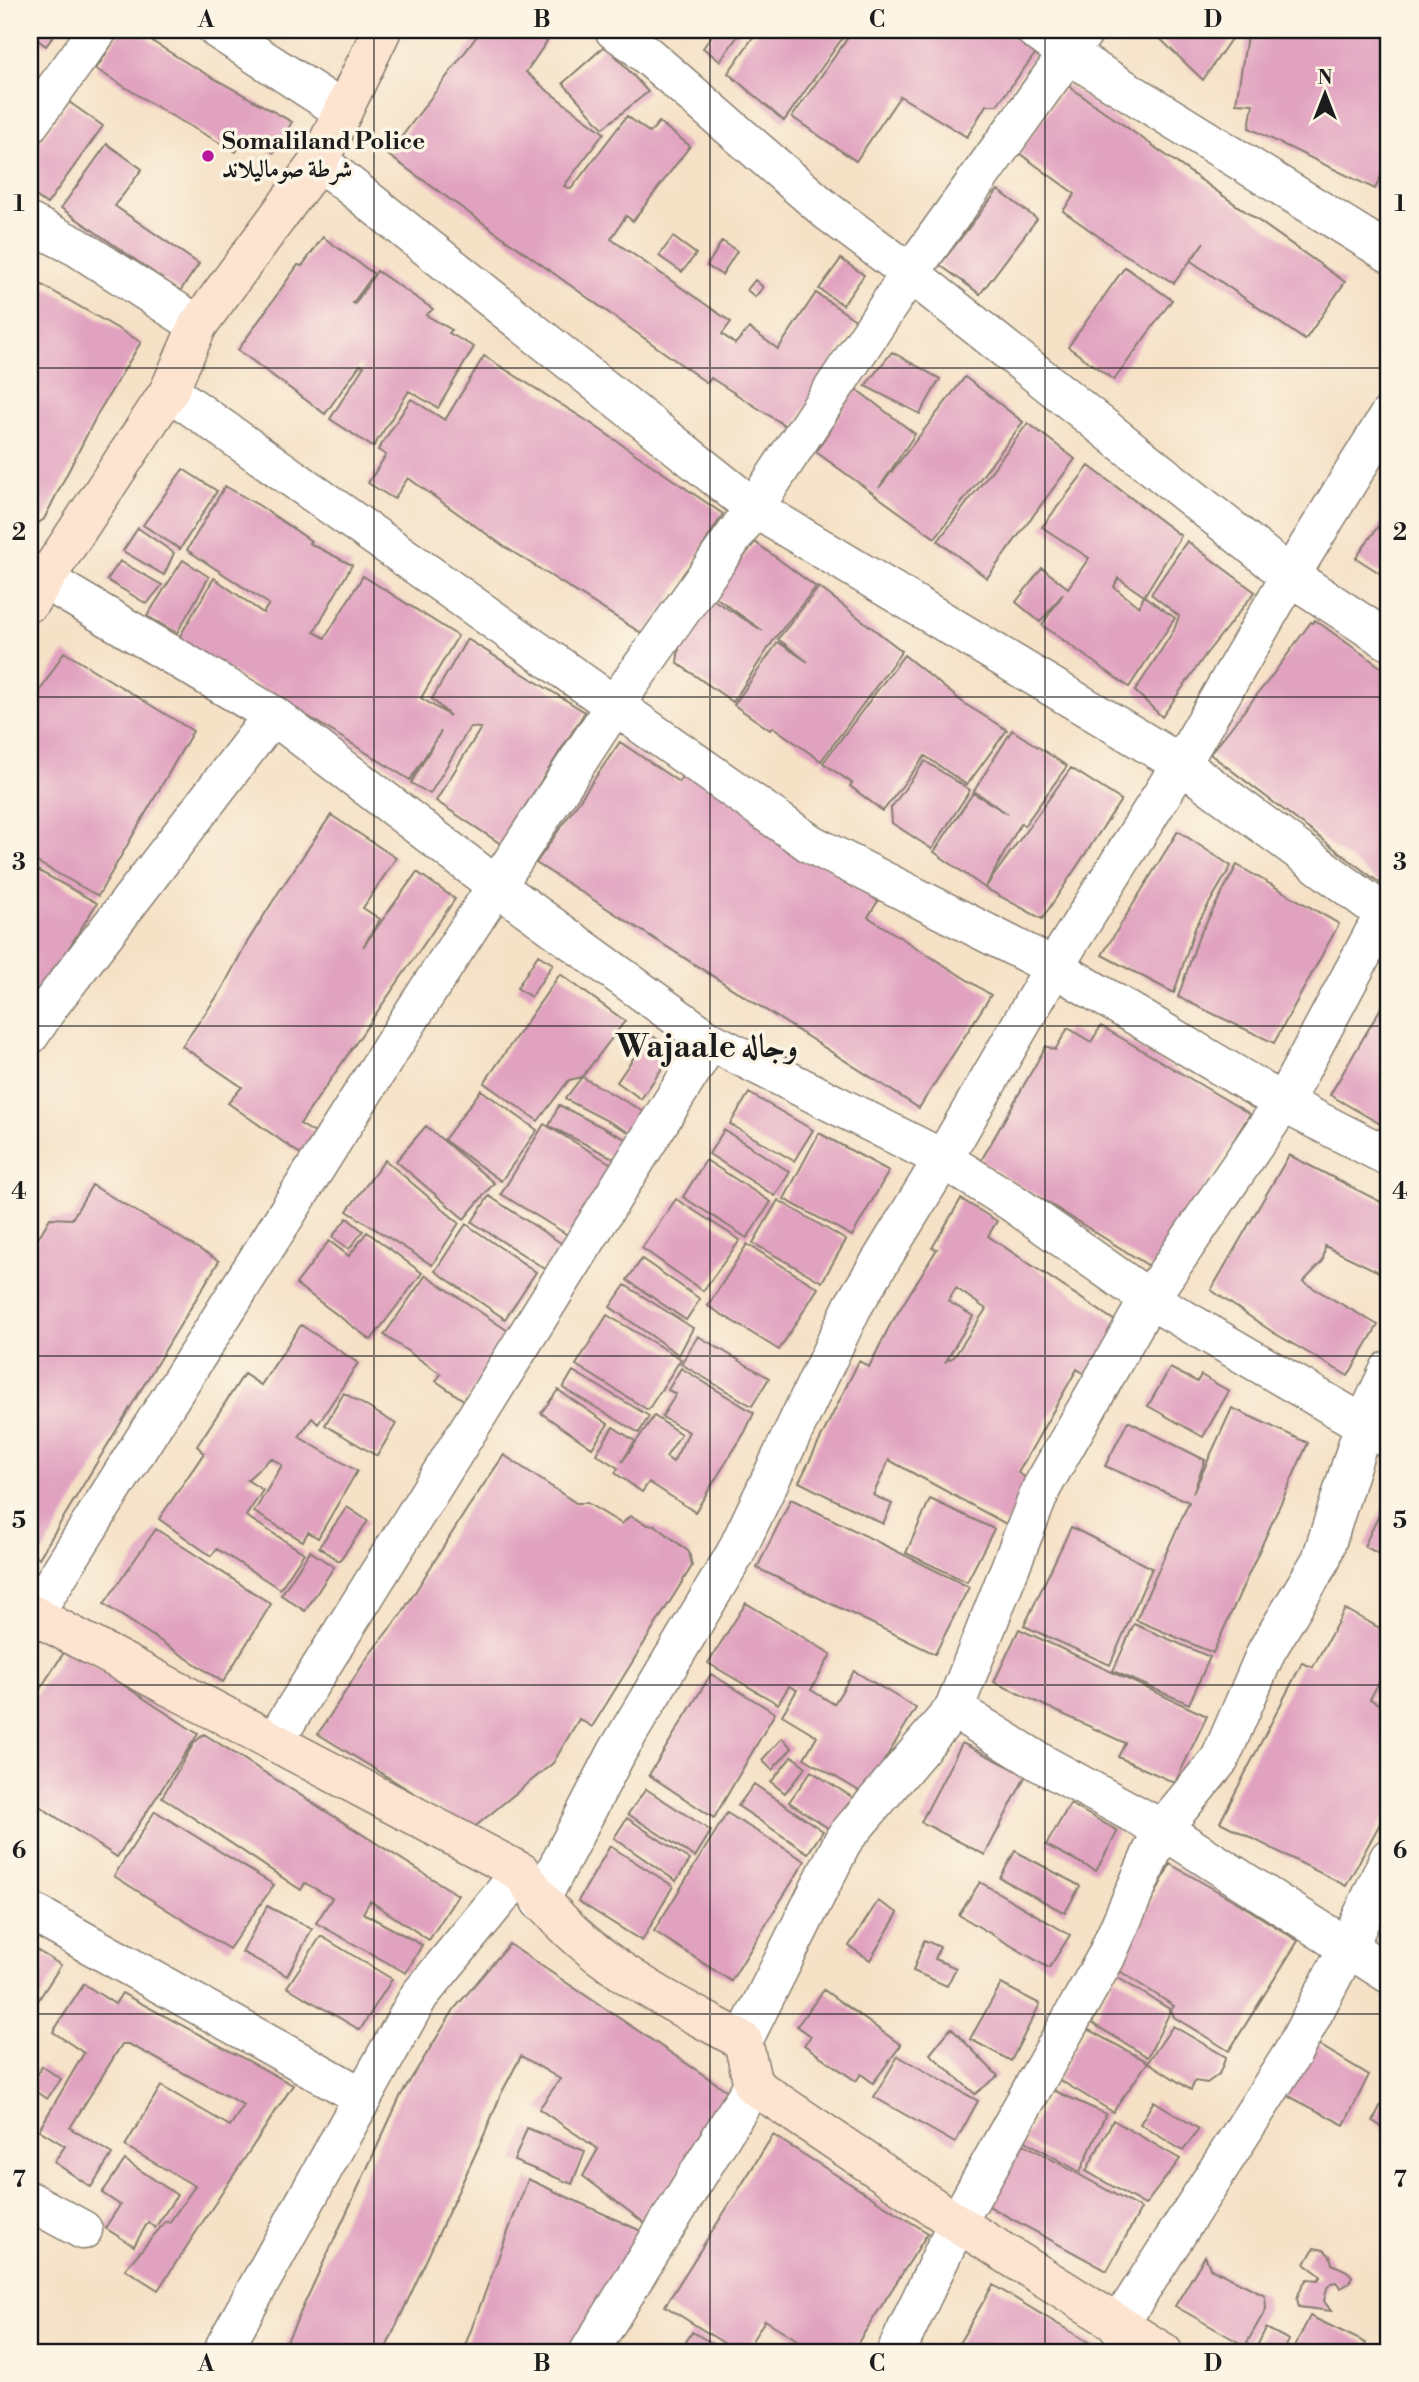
<svg xmlns="http://www.w3.org/2000/svg" width="1419" height="2382" viewBox="0 0 1419 2382" font-family="'Libre Bodoni',Amiri,serif">
  <style>
    .building { fill: #e1a2c0; fill-rule: evenodd }
    .lines { fill: none; stroke-linecap: round; stroke-linejoin: round }
    .street-casing { stroke: #887e71; stroke-width: 41 }
    .secondary-casing { stroke: #887e71; stroke-width: 41 }
    .street { stroke: #fff; stroke-width: 38 }
    .secondary { stroke: #fde4d1; stroke-width: 38 }
    .grid { fill: none; stroke: #1c1c1c; stroke-width: 2; stroke-opacity: 0.55 }
    .poi-dot { fill: #b5179e; stroke: #fcf5e5; stroke-width: 2.5 }
    .labels { text-anchor: middle; dominant-baseline: central; stroke-width: 7; stroke-linejoin: round; paint-order: stroke }
    .poi-label { font-size: 24px; font-weight: bold; fill: #1c1c1c; stroke: #fcf5e5; text-anchor: start }
    .district-label { font-size: 32px; font-weight: bold; fill: #1c1c1c; stroke: #fcf5e5 }
    .neatline { fill: none; stroke: #1c1c1c; stroke-width: 2.5 }
    .grid-label { font-size: 23px; text-anchor: middle; font-weight: bold; fill: #1c1c1c }
  </style>
  <rect width="100%" height="100%" fill="#fcf5e5"/>
  <filter id="ink" filterUnits="userSpaceOnUse"><feTurbulence type="fractalNoise" baseFrequency=".0143" numOctaves="2"/><feDisplacementMap in="SourceGraphic" scale="14" xChannelSelector="R" yChannelSelector="G"/><feConvolveMatrix kernelMatrix="1 2 1 2 8 2 1 2 1" color-interpolation-filters="sRGB"/></filter>
  <filter id="wash" filterUnits="userSpaceOnUse"><feTurbulence type="fractalNoise" baseFrequency=".00686" numOctaves="4" result="noise"/><feDisplacementMap in="SourceGraphic" scale="28" xChannelSelector="R" yChannelSelector="G"/><feGaussianBlur stdDeviation="1.57" result="paint"/><feColorMatrix in="noise" values="0 0 0 0 0 0 0 0 0 0 0 0 0 0 0 0 0 1.4 0 .05"/><feComposite in="paint" operator="in"/></filter>
  <g filter="url(#wash)">
    <rect width="100%" height="100%" fill="#f5e1c6"/>
    <g id="blocks">
      <!-- building -->
      <path class="building" d="M30,30H58L46,46L30,34Z
        M121,30H134L192,66L292,122L274,153L245,136L236,152L165,112L96,69Z
        M472,30H546L552,34L526,72L549,92L604,133L564,186L571,189L627,116L650,133L659,122L690,146L633,221L626,216L611,239L731,322L722,334L735,344L749,328L778,349L816,293L857,321L792,430L711,378L707,383L388,155L477,36L471,32Z
        M716,30H742L720,61L703,48Z
        M758,30H1007L1038,50L997,105H986L967,137L900,96L856,161L792,117L849,36H844L784,121L728,73Z
        M1151,30H1237L1203,80Z
        M1248,30H1389V160L1375,189L1249,128L1253,104L1236,103Z
        M606,45L648,92L603,128L563,83Z
        M1067,85L1345,282L1305,340L1191,261L1204,242L1174,283L1119,251L1063,211L1075,194L1019,153Z
        M69,102L103,126L47,204L30,192V156Z
        M107,144L142,169L115,206L199,264L180,291L61,208Z
        M998,190L1037,219L980,294L940,265Z
        M323,237L374,274L353,303L355,304L377,271L433,309L426,315L452,330L449,333L474,347L438,408L409,391L373,447L330,419L364,366L360,365L325,414L238,350L298,265L302,266Z
        M673,237L696,254L682,272L659,256Z
        M722,241L737,251L722,275L707,266Z
        M841,259L864,275L843,305L819,289Z
        M1125,267L1172,300L1114,380L1068,347Z
        M30,278L141,342L98,413L44,519L30,529Z
        M755,280L763,287L755,297L747,290Z
        M892,352L940,379L920,414L865,386Z
        M484,356L589,422L723,514L646,636L505,547L408,478L394,499L368,483L386,455L378,450L411,399L445,420Z
        M965,377L1023,422L935,538L816,452L856,389L915,434L879,488Z
        M1028,423L1075,459L987,578L938,541Z
        M1089,466L1181,536L1144,596L1118,578L1114,587L1139,607L1144,596L1175,618L1129,687L1042,625L1063,594L1040,622L1016,602L1042,568L1068,588L1089,558L1042,527Z
        M183,469L217,491L180,549L143,525Z
        M225,486L260,506L311,541L309,543L352,565L314,632L325,638L363,576L458,636L421,698L450,716L432,699L467,639L585,712L501,844L436,801L481,728L470,727L430,794L411,783L441,731L410,780L285,702L177,641L214,578L263,613L269,604L187,550Z
        M1389,511V579L1356,558Z
        M138,528L174,553L164,575L123,551Z
        M1187,541L1255,592L1206,654L1162,717L1135,691L1174,630L1179,616L1151,594Z
        M755,542L816,587L775,638L733,702L677,663L679,647L712,599L763,631L714,596Z
        M183,560L209,577L177,633L147,616Z
        M120,561L162,585L147,604L107,580Z
        M819,587L902,651L821,761L773,727L770,730L734,705L778,642L808,662L778,639Z
        M1315,620L1389,673V890L1210,754L1271,677L1311,622L1313,623Z
        M64,652L193,731L98,896L30,858V707Z
        M904,655L965,704L1007,730L967,785L925,756L883,811L850,786L852,783L823,763Z
        M1012,730L1067,766L1024,826L1021,823L985,888L1071,768L1121,800L1042,919L985,888L934,852L973,793L1008,814L974,791Z
        M620,742L679,782L687,768L878,901L868,917L991,995L919,1108L536,863Z
        M925,761L970,790L932,849L892,823L891,808Z
        M331,815L396,858L363,908L380,919L363,947L417,872L455,899L300,1124L320,1136L306,1158L228,1103L242,1087L182,1046L221,991L246,944L280,890Z
        M1178,831L1231,866L1195,928L1174,993L1102,955Z
        M1237,865L1339,924L1274,1043L1178,997L1199,936Z
        M30,866L97,903L30,1010Z
        M538,955L553,964L531,997L517,988Z
        M560,974L625,1021L582,1077L569,1080L538,1121L484,1083Z
        M1389,994V1129L1330,1095Z
        M1101,1026L1250,1114L1154,1269L981,1161L1046,1046L1055,1050L1068,1028L1091,1042Z
        M650,1034L674,1051L641,1099L617,1082Z
        M582,1077L655,1118L640,1138L565,1099Z
        M481,1090L537,1130L501,1181L444,1140Z
        M749,1093L813,1130L794,1161L730,1124Z
        M559,1105L635,1144L625,1164L549,1126Z
        M544,1124L620,1169L576,1240L501,1194Z
        M426,1126L494,1183L464,1219L396,1161Z
        M724,1130L790,1172L775,1196L709,1154Z
        M819,1133L889,1171L852,1236L784,1199Z
        M1289,1155L1389,1206V1277L1325,1246L1323,1261L1303,1282L1378,1325L1348,1376L1274,1333L1211,1290Z
        M385,1160L459,1223L432,1265L347,1211Z
        M706,1160L771,1202L747,1238L683,1197Z
        M92,1185L219,1261L39,1558L30,1552V1252L50,1218L72,1219Z
        M489,1196L567,1247L550,1272L472,1222Z
        M676,1199L740,1240L703,1291L642,1248Z
        M961,1199L997,1221L988,1236L1124,1327L1089,1377L1077,1369L1018,1473L1030,1480L1006,1524L889,1460L873,1495L892,1504L883,1524L799,1482L859,1361L869,1367L889,1327L937,1249L932,1248ZM956,1288L986,1309L954,1357L946,1361L973,1316L948,1301Z
        M778,1200L846,1240L822,1282L753,1243Z
        M347,1218L363,1231L349,1249L332,1237Z
        M466,1224L536,1272L505,1319L435,1271Z
        M367,1232L422,1273L371,1340L296,1284L329,1241L349,1256Z
        M747,1244L818,1288L779,1350L708,1306Z
        M642,1259L700,1299L686,1320L627,1280Z
        M426,1275L511,1333L465,1401L436,1381L441,1374L384,1335Z
        M625,1285L693,1328L679,1355L610,1307Z
        M607,1315L681,1359L648,1410L576,1365Z
        M301,1325L358,1363L318,1424L312,1418L299,1437L357,1471L318,1538L308,1532L303,1541L254,1512L282,1465L271,1458L247,1480L263,1490L246,1516L304,1553L280,1589L217,1549L211,1556L159,1519L204,1453L197,1446L244,1374L261,1385Z
        M698,1336L769,1378L752,1406L681,1364Z
        M681,1368L754,1413L745,1432L695,1512L649,1482L642,1492L615,1473L618,1468L596,1454L613,1427L635,1441L622,1462L654,1416L681,1434L666,1457L673,1462L689,1432L662,1417L676,1394L668,1390Z
        M1170,1368L1197,1382L1201,1375L1229,1391L1203,1437L1148,1406Z
        M573,1371L649,1416L639,1433L563,1388Z
        M558,1390L608,1424L592,1448L541,1413Z
        M344,1393L396,1424L377,1456L325,1425Z
        M1232,1408L1308,1443L1213,1653L1136,1620L1189,1502L1105,1466L1128,1421L1205,1460L1193,1493Z
        M504,1455L576,1503H587L622,1524L630,1516L648,1525H655L689,1552L692,1566L592,1727L579,1719L553,1763L472,1829L318,1734L369,1655L402,1613L467,1509Z
        M1389,1495V1559L1364,1546Z
        M791,1499L969,1587L935,1654L757,1568Z
        M930,1499L994,1529L967,1582L906,1553Z
        M347,1507L368,1521L339,1561L319,1547Z
        M1071,1527L1152,1568L1110,1665L1024,1626Z
        M156,1529L271,1604L223,1682L104,1604Z
        M310,1551L334,1567L305,1611L281,1595Z
        M746,1603L831,1654L811,1690L834,1704L854,1671L916,1708L864,1794L804,1758L817,1736L782,1715L797,1690L789,1686L778,1704L708,1663Z
        M1345,1609L1389,1633V1664L1370,1699L1389,1710V1807L1346,1886L1220,1822L1302,1663L1313,1667Z
        M1134,1624L1210,1657L1189,1704L1113,1671Z
        M1019,1629L1207,1716L1175,1783L1118,1757L1125,1743L994,1682Z
        M67,1648L198,1734L117,1857L30,1800V1704Z
        M711,1674L775,1713L714,1818L649,1775Z
        M204,1734L458,1895L429,1940L370,1901L363,1913L422,1945L406,1973L316,1923L332,1898L305,1883L301,1890L162,1797L194,1743Z
        M782,1738L792,1748L772,1770L762,1760Z
        M962,1743L1026,1775L985,1855L921,1822Z
        M792,1756L806,1767L785,1793L771,1782Z
        M811,1771L855,1799L834,1832L789,1802Z
        M754,1784L823,1831L808,1853L738,1806Z
        M646,1789L711,1831L695,1857L628,1814Z
        M1070,1804L1118,1831L1096,1871L1046,1845Z
        M155,1811L274,1885L229,1949L114,1876Z
        M727,1813L805,1861L731,1981L654,1931Z
        M627,1818L690,1860L676,1881L614,1838Z
        M610,1846L673,1886L642,1941L578,1901Z
        M1015,1851L1080,1886L1065,1913L1000,1878Z
        M1170,1864L1240,1904L1298,1941L1229,2051L1174,2017L1171,2010L1174,2006L1118,1970Z
        M980,1882L1070,1935L1049,1968L959,1915Z
        M878,1901L898,1913L870,1960L849,1946Z
        M267,1906L312,1929L287,1976L242,1952Z
        M321,1936L392,1979L360,2030L287,1987Z
        M924,1940L940,1947L935,1959L956,1968L947,1986L913,1971Z
        M509,1944L732,2094L647,2225L583,2176L598,2149L539,2109L560,2079L521,2056L501,2094L485,2133L384,2352H282L401,2095L455,2008Z
        M30,1946L61,1965L30,2013Z
        M1115,1976L1171,2010L1148,2057L1092,2023Z
        M84,1984L115,2004L122,1993L293,2085L158,2290L125,2269L166,2221L169,2223L195,2186L125,2146L161,2086L230,2126L244,2105L129,2044H122L70,2128L112,2154L91,2187L54,2162L65,2146L39,2130L84,2053L53,2032Z
        M1001,1984L1040,2004L1011,2061L970,2039Z
        M824,1990L901,2045L873,2083L861,2074L856,2081L804,2045L811,2036L797,2026Z
        M1173,2026L1226,2057L1219,2074L1207,2083L1195,2081L1191,2090L1148,2062L1113,2112L1058,2079L1087,2029L1148,2062Z
        M951,2028L998,2076L975,2094L930,2054Z
        M1306,2037L1369,2075L1344,2125L1275,2089Z
        M898,2056L978,2101L955,2143L874,2097Z
        M42,2066L61,2079L47,2099L30,2088Z
        M1389,2088V2132L1373,2121Z
        M1053,2090L1106,2114L1080,2172L1024,2140Z
        M1154,2101L1199,2129L1183,2151L1140,2124Z
        M1113,2120L1180,2159L1145,2205L1086,2171Z
        M527,2128L585,2151L572,2184L514,2161Z
        M773,2135L928,2233L852,2352H817L765,2320L745,2352H738L665,2306Z
        M1024,2144L1141,2209L1107,2271L985,2204Z
        M125,2160L177,2195L155,2228L148,2222L134,2246L105,2228L120,2205L102,2193Z
        M528,2179L641,2231L572,2352H465L463,2351Z
        M1314,2248L1324,2250L1330,2256L1332,2264L1347,2271L1352,2276L1349,2283L1341,2288L1336,2282L1331,2283L1327,2288L1324,2301L1331,2311L1299,2307L1297,2298L1302,2286L1307,2279L1318,2280L1321,2276L1305,2264Z
        M1205,2256L1210,2268L1265,2295L1266,2309L1245,2346L1175,2306Z
        M993,2285L1056,2323L1105,2352H954Z
        M1310,2316L1366,2343L1362,2352H1292Z
        M1266,2328L1289,2340L1283,2352H1254Z
        M692,2332L728,2352H680Z"/>
    </g>
  </g>
  <g filter="url(#ink)">
    <use href="#blocks" fill-opacity="0" stroke="#887e71" stroke-width="2"/>
    <g class="lines">
      <!-- street casing -->
      <g class="street-casing">
        <path id="street" d="M218,30L343,111
          M614,30L634,44L827,211L910,273L1290,576L1389,641
          M1035,30L1068,54L1389,253
          M30,123L98,30
          M319,161L754,508L1181,764L1389,917
          M30,223L77,247L198,325
          M169,391L811,844L1054,967L1283,1103L1389,1157
          M30,571L273,715L498,887L710,1041L943,1159L1013,1203L1149,1299L1389,1439
          M30,1035L50,1005L273,715
          M30,1620L414,1012L614,706L754,508L910,273L1085,30
          M954,1709L1041,1763L1162,1829L1389,1974
          M274,1742L710,1041
          M540,1901L617,1752L735,1554L853,1306L943,1159L1054,967L1181,764L1290,576L1389,415
          M30,1911L363,2097
          M743,2041L844,1839L954,1709L1042,1487L1149,1299L1283,1103L1385,912
          M30,2201L83,2230
          M1118,2326L1292,2054L1348,1947L1389,1858
          M227,2352L225,2346L419,1996L521,1872
          M589,2352L753,2085
          M896,2352L957,2223L1106,1957L1162,1829L1220,1759L1267,1650L1321,1560L1364,1424L1389,1370"/>
      </g>
      <!-- secondary casing -->
      <g class="secondary-casing">
        <path id="secondary" d="M30,602L169,391L198,325L319,161L382,30
          M30,1613L521,1872C577,1957 657,1994 743,2041L753,2085L957,2223L1163,2352"/>
      </g>
      <!-- street -->
      <use href="#street" class="street"/>
      <!-- secondary -->
      <use href="#secondary" class="secondary"/>
    </g>
  </g>
  <!-- grid -->
  <path class="grid" d="M374,30V2352M710,30V2352M1045,30V2352M30,368H1389M30,697H1389M30,1026H1389M30,1356H1389M30,1685H1389M30,2014H1389"/>
  <!-- markers -->
  <circle class="poi-dot" cx="208" cy="156" r="7"/>
  <g class="labels">
    <!-- poi labels -->
    <g class="poi-label">
      <text x="222" y="142">Somaliland Police<tspan x="222" dy="28">شرطة صوماليلاند</tspan></text>
    </g>
    <!-- district labels -->
    <g class="district-label">
      <text x="707" y="1047">Wajaale وجاله</text>
    </g>
  </g>
  <!-- margin -->
  <rect width="1419" height="2382" fill="none" stroke="#fcf5e5" stroke-width="77"/>
  <!-- north arrow -->
  <g transform="translate(1325 94)" stroke="#fcf5e5" stroke-width="5" paint-order="stroke">
  <path d="M0-5L12 26L0 18L-12 26Z" fill="#1c1c1c"/>
  <text y="-10" font-size="19" font-weight="bold" text-anchor="middle" fill="#1c1c1c">N</text>
  </g>
  <rect x="38" y="38" width="1342" height="2306" class="neatline"/>
  <g class="grid-label">
    <text x="206" y="27">A</text>
    <text x="542" y="27">B</text>
    <text x="877" y="27">C</text>
    <text x="1213" y="27">D</text>
    <text x="19" y="211">1</text>
    <text x="1400" y="211">1</text>
    <text x="19" y="540">2</text>
    <text x="1400" y="540">2</text>
    <text x="19" y="870">3</text>
    <text x="1400" y="870">3</text>
    <text x="19" y="1199">4</text>
    <text x="1400" y="1199">4</text>
    <text x="19" y="1528">5</text>
    <text x="1400" y="1528">5</text>
    <text x="19" y="1858">6</text>
    <text x="1400" y="1858">6</text>
    <text x="19" y="2187">7</text>
    <text x="1400" y="2187">7</text>
    <text x="206" y="2371">A</text>
    <text x="542" y="2371">B</text>
    <text x="877" y="2371">C</text>
    <text x="1213" y="2371">D</text>
  </g>
</svg>
